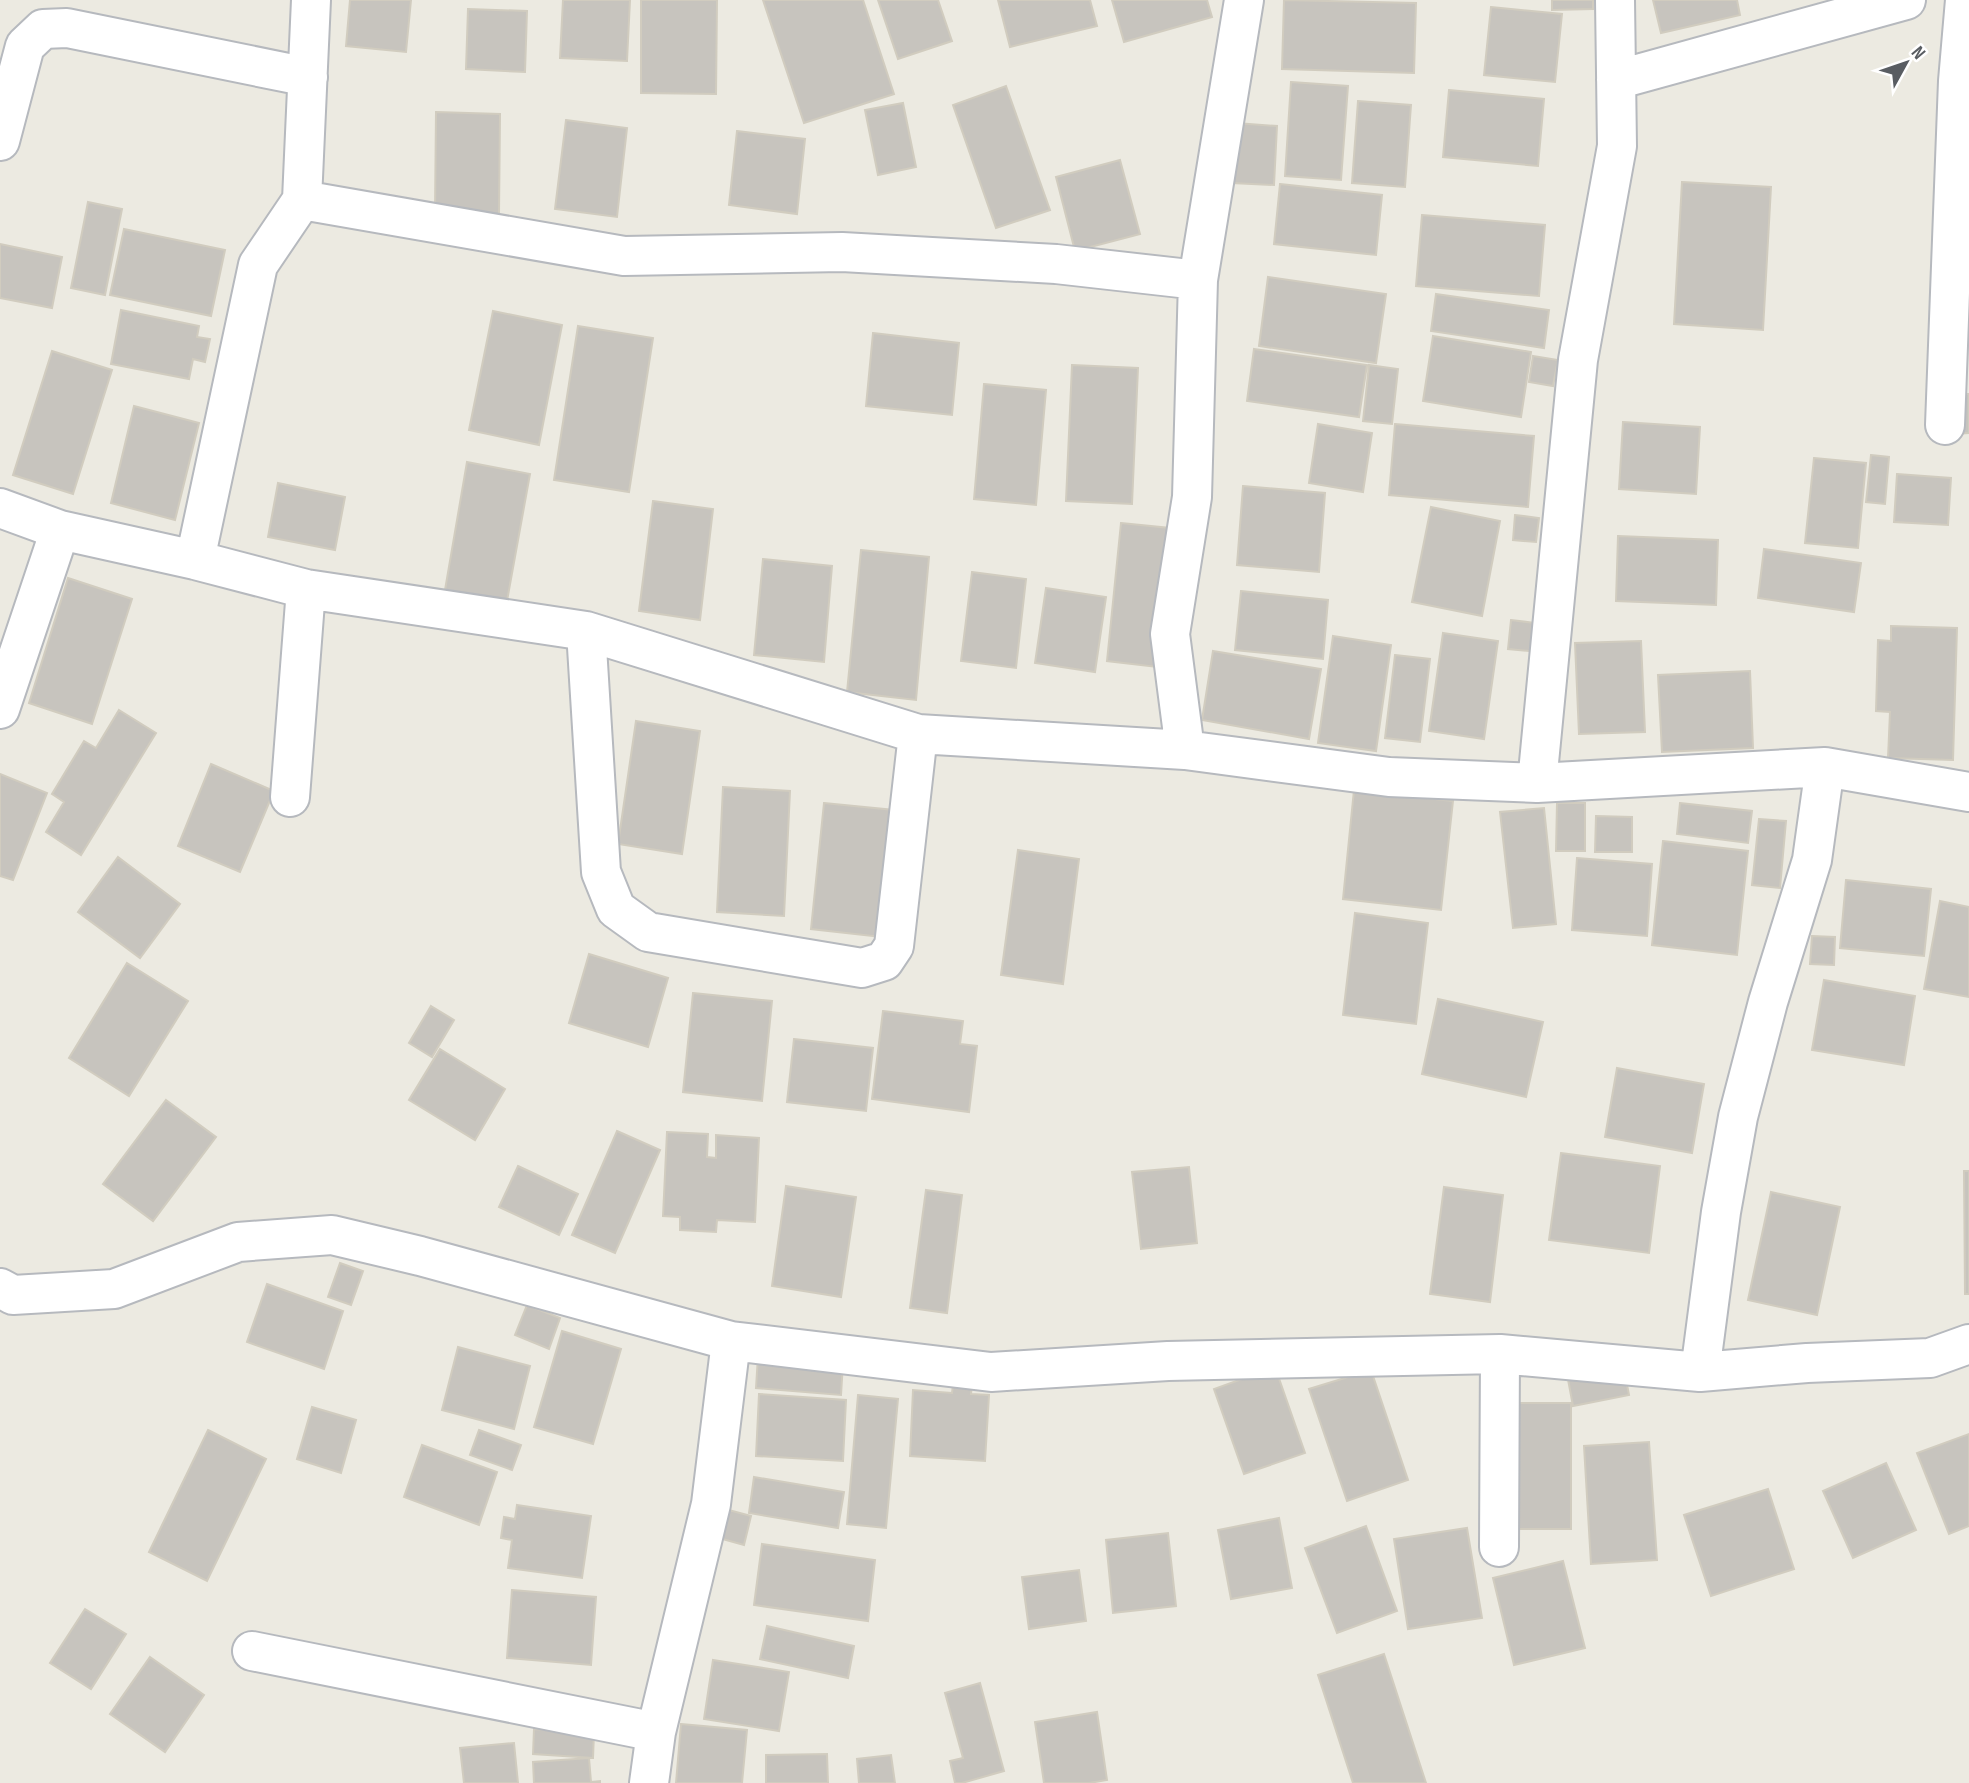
<svg xmlns="http://www.w3.org/2000/svg" width="1969" height="1783" viewBox="0 0 1969 1783" font-family="'Sofia Sans Condensed',sans-serif">
  <style>
    .building { fill: #c7c4be; stroke: #d1ccbf; stroke-width: 2 }
    .lines { fill: none; stroke-linecap: round; stroke-linejoin: round }
    .street-casing { stroke: #b6b9be; stroke-width: 42 }
    .street { stroke: #fff; stroke-width: 38 }
  </style>
  <rect width="100%" height="100%" fill="#eceae1"/>
  <!-- building -->
  <path class="building" d="M350,0H411L406,52L346,46Z
    M563,0H630L627,61L560,58Z
    M641,0H717L716,94L641,93Z
    M763,0H863L894,94L804,123Z
    M878,0H938L952,41L898,59Z
    M998,0H1090L1097,26L1010,47Z
    M1112,0H1207L1212,17L1124,42Z
    M1284,0L1416,3L1414,73L1282,69Z
    M1552,0H1593V9L1552,10Z
    M1653,0H1737L1740,15L1661,33Z
    M1491,7L1562,14L1555,82L1484,75Z
    M468,9L527,11L525,72L466,69Z
    M1291,82L1348,86L1341,180L1285,176Z
    M1006,86L1050,210L996,228L953,105Z
    M1449,90L1544,99L1538,166L1443,157Z
    M1358,101L1411,105L1405,187L1352,183Z
    M903,103L916,167L878,175L865,110Z
    M436,112L500,114L499,214L435,213Z
    M566,120L627,128L617,217L555,209Z
    M1236,123L1277,126L1274,185L1232,183Z
    M737,131L805,139L797,214L729,205Z
    M1120,160L1140,234L1075,251L1056,177Z
    M1682,182L1771,187L1763,330L1674,324Z
    M1280,184L1382,195L1376,255L1274,244Z
    M88,202L122,209L105,295L71,288Z
    M1422,215L1545,225L1539,296L1416,286Z
    M124,229L225,250L211,316L110,295Z
    M0,244L62,257L52,308L0,298Z
    M1268,277L1386,294L1376,363L1259,346Z
    M1436,294L1549,310L1544,348L1431,331Z
    M121,310L199,326L197,337L210,339L205,362L193,359L189,379L111,364Z
    M493,311L562,325L539,445L469,430Z
    M578,326L653,338L629,492L554,480Z
    M873,333L959,343L952,415L866,406Z
    M1433,336L1531,352L1521,417L1423,401Z
    M1254,349L1367,365L1359,417L1247,401Z
    M52,351L112,370L73,494L13,475Z
    M1533,356L1558,360L1553,386L1529,382Z
    M1072,365L1138,368L1132,504L1066,501Z
    M1369,365L1398,369L1392,424L1363,421Z
    M984,384L1046,390L1036,505L974,499Z
    M1955,394H1969V433L1956,434Z
    M134,406L199,423L175,520L111,503Z
    M1623,422L1700,427L1696,494L1619,489Z
    M1318,424L1372,433L1363,492L1309,483Z
    M1395,424L1534,436L1528,507L1389,495Z
    M1871,455L1889,457L1885,504L1866,502Z
    M1814,458L1866,463L1858,548L1805,543Z
    M467,462L530,474L507,601L445,590Z
    M1897,474L1951,478L1948,525L1894,522Z
    M278,483L345,497L335,550L268,537Z
    M1243,486L1325,493L1319,572L1237,565Z
    M653,501L713,509L700,620L639,611Z
    M1431,507L1500,521L1482,616L1412,602Z
    M1515,515L1539,518L1536,542L1513,540Z
    M1121,523L1170,528L1157,667L1107,661Z
    M1618,536L1718,540L1716,605L1616,601Z
    M1764,549L1861,563L1854,612L1758,598Z
    M861,550L929,557L916,700L847,692Z
    M763,559L832,566L824,662L754,655Z
    M972,572L1026,579L1016,668L961,661Z
    M68,578L132,599L92,724L29,703Z
    M1046,588L1106,597L1095,672L1035,663Z
    M1241,591L1328,600L1323,659L1235,650Z
    M1511,620L1543,624L1540,652L1508,649Z
    M1891,626L1957,628L1953,760L1888,758L1890,712L1876,711L1878,640L1891,641Z
    M1443,633L1498,641L1484,739L1429,731Z
    M1333,636L1391,645L1376,751L1318,743Z
    M1641,641L1645,732L1579,734L1575,643Z
    M1213,651L1321,669L1309,739L1202,720Z
    M1395,655L1430,659L1420,742L1385,738Z
    M1750,671L1753,748L1662,752L1658,675Z
    M119,710L156,733L81,855L46,832L64,802L52,794L84,741L96,748Z
    M636,721L700,731L682,854L618,844Z
    M211,764L274,791L240,872L178,846Z
    M0,774L47,793L13,880L0,876Z
    M723,787L790,791L784,916L717,912Z
    M1354,790L1453,801L1441,910L1343,899Z
    M824,803L894,810L881,937L811,929Z
    M1557,803H1585V851H1556Z
    M1680,803L1752,811L1748,843L1677,834Z
    M1544,808L1556,924L1513,928L1500,812Z
    M1596,816L1632,817V852H1595Z
    M1759,819L1786,821L1780,888L1752,885Z
    M1663,841L1748,851L1737,955L1652,945Z
    M1018,850L1079,859L1063,984L1001,975Z
    M118,857L180,904L140,958L78,912Z
    M1577,858L1652,864L1647,936L1572,930Z
    M1846,880L1931,889L1924,956L1840,948Z
    M1940,901L1969,907V997L1924,989Z
    M1355,913L1428,923L1416,1024L1343,1015Z
    M1812,936L1835,937L1834,965L1810,964Z
    M589,954L668,978L648,1047L569,1023Z
    M127,963L188,1001L129,1096L69,1058Z
    M1824,980L1915,996L1904,1065L1812,1050Z
    M693,993L772,1001L762,1101L683,1092Z
    M1438,999L1543,1022L1526,1097L1422,1074Z
    M431,1006L454,1020L432,1057L409,1043Z
    M883,1011L963,1021L960,1044L977,1046L969,1112L872,1099Z
    M794,1039L873,1048L866,1111L787,1102Z
    M440,1049L505,1089L475,1140L409,1100Z
    M1617,1068L1704,1084L1692,1153L1605,1137Z
    M166,1100L216,1137L153,1221L103,1184Z
    M617,1131L660,1150L615,1253L572,1235Z
    M667,1132L708,1134L707,1157L716,1158V1135L759,1138L755,1222L717,1220L716,1232L680,1230V1217L663,1216Z
    M1561,1153L1660,1166L1649,1253L1549,1240Z
    M518,1166L578,1194L559,1235L499,1207Z
    M1189,1167L1197,1243L1141,1249L1132,1172Z
    M1964,1171H1969V1294H1965Z
    M786,1186L856,1197L841,1297L772,1286Z
    M1444,1187L1503,1195L1490,1302L1430,1294Z
    M926,1190L962,1195L947,1313L910,1308Z
    M1771,1192L1840,1207L1817,1315L1748,1300Z
    M340,1263L363,1271L351,1305L328,1297Z
    M267,1284L343,1311L324,1369L247,1342Z
    M527,1305L560,1318L549,1349L515,1335Z
    M562,1331L621,1349L593,1444L534,1427Z
    M458,1347L530,1366L514,1429L442,1410Z
    M758,1356L843,1363L841,1395L756,1388Z
    M1623,1364L1629,1395L1573,1406L1567,1374Z
    M1275,1367L1305,1453L1244,1474L1214,1389Z
    M1371,1370L1408,1480L1347,1501L1309,1389Z
    M953,1384L972,1385L971,1394L989,1395L985,1461L910,1456L913,1390L952,1393Z
    M759,1394L846,1400L843,1461L756,1456Z
    M858,1395L898,1399L886,1528L847,1524Z
    M1516,1403H1571V1529H1516Z
    M312,1407L356,1420L341,1473L297,1459Z
    M208,1430L266,1459L207,1581L149,1552Z
    M479,1430L521,1445L512,1470L470,1455Z
    M1969,1434V1526L1949,1534L1917,1453Z
    M1649,1442L1657,1560L1591,1564L1584,1446Z
    M422,1445L497,1472L479,1525L404,1497Z
    M1886,1463L1916,1530L1853,1558L1823,1491Z
    M754,1477L844,1492L838,1528L749,1513Z
    M1768,1489L1794,1569L1711,1596L1684,1515Z
    M517,1505L591,1516L582,1578L508,1568L512,1540L501,1538L504,1517L515,1519Z
    M725,1509L751,1516L744,1545L719,1538Z
    M1279,1518L1292,1588L1231,1599L1218,1530Z
    M1366,1526L1397,1611L1337,1633L1305,1548Z
    M1467,1528L1482,1618L1408,1629L1394,1539Z
    M1168,1533L1176,1606L1113,1613L1106,1540Z
    M762,1544L875,1560L868,1621L754,1605Z
    M1563,1561L1585,1648L1514,1665L1493,1578Z
    M1079,1570L1086,1621L1029,1629L1022,1577Z
    M512,1590L596,1597L591,1665L507,1658Z
    M85,1609L126,1634L91,1689L50,1663Z
    M767,1626L854,1646L848,1678L760,1659Z
    M1384,1654L1426,1783H1353L1318,1675Z
    M150,1657L204,1695L165,1752L110,1714Z
    M713,1660L789,1672L779,1731L704,1719Z
    M980,1683L1004,1771L962,1783H955L950,1761L963,1758L945,1693Z
    M1097,1712L1107,1780L1089,1783H1044L1035,1722Z
    M681,1724L747,1730L742,1783H676Z
    M534,1729L594,1733L593,1758L533,1754Z
    M514,1743L518,1783H464L460,1748Z
    M827,1754L828,1783H766V1755Z
    M891,1755L895,1783H859L857,1759Z
    M589,1758L591,1782L600,1781V1783H534L533,1762Z"/>
  <g class="lines">
    <!-- street casing -->
    <g class="street-casing">
      <path id="street" d="M1616,80L1906,0
        M0,141L25,46L43,29L67,28L308,77
        M302,200L624,256L842,252L1056,264L1198,280
        M1945,425L1958,81L1965,0
        M0,508L60,530L195,560L306,589L586,631L918,734L1185,750L1389,777L1537,783L1825,767L1969,792
        M195,560L258,265L302,200L311,0
        M586,631L601,872L616,909L648,932L862,968L884,961L894,946L918,734
        M0,709L60,530
        M1185,750L1170,634L1192,497L1198,280L1244,0
        M1537,783L1578,360L1617,146L1615,0
        M290,797L306,589
        M0,1288L13,1295L114,1289L238,1242L332,1235L420,1256L731,1341L991,1372L1168,1361L1500,1354L1700,1372L1807,1363L1930,1358L1969,1344
        M1700,1372L1721,1212L1738,1117L1768,1002L1812,860L1825,767
        M1499,1547L1500,1354
        M252,1651L656,1732
        M649,1783L656,1732L711,1504L731,1341"/>
    </g>
    <!-- street -->
    <use href="#street" class="street"/>
  </g>
  <!-- north arrow -->
  <g transform="translate(1906 63) rotate(50)" stroke="#ffffff" stroke-width="5" paint-order="stroke">
  <path d="M0-5L12 26L0 18L-12 26Z" fill="#595d62"/>
  <text y="-10" font-size="19" font-weight="bold" text-anchor="middle" fill="#595d62">N</text>
  </g>
</svg>
